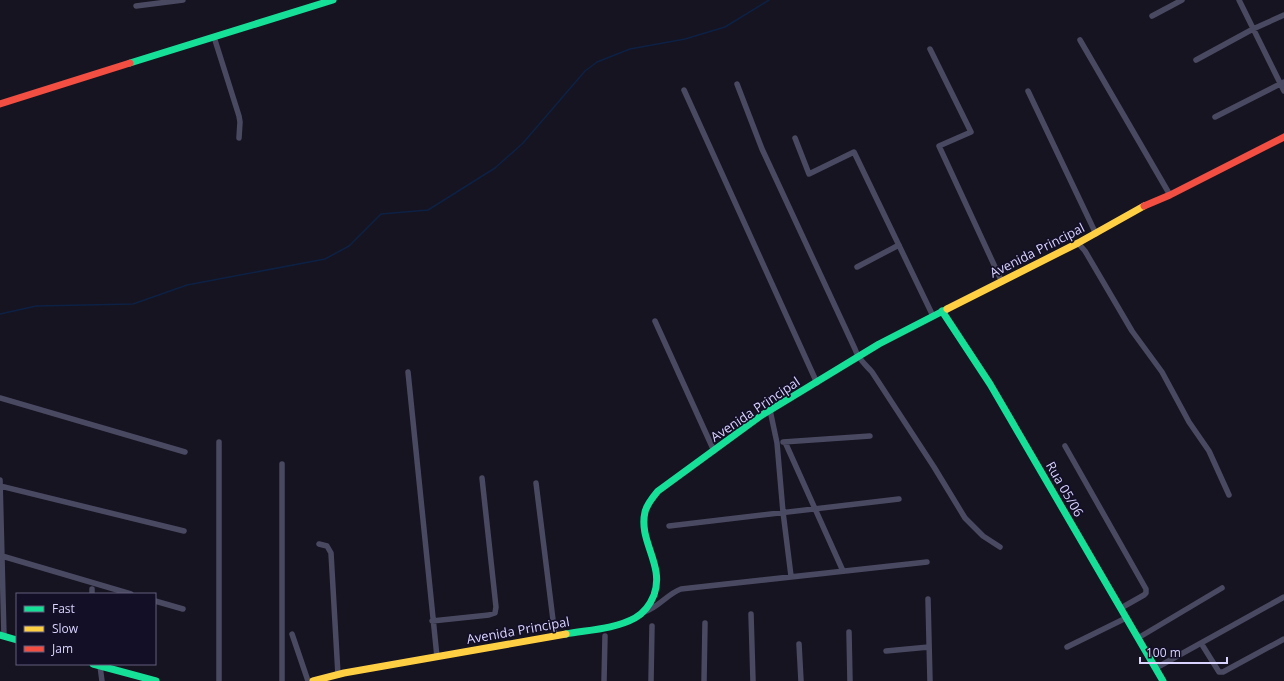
<svg xmlns="http://www.w3.org/2000/svg" width="1284" height="681" viewBox="0 0 1284 681" font-family="'Open Sans',sans-serif">
  <style>
    .lines { fill: none; stroke-linecap: round; stroke-linejoin: round }
    .stream { stroke: #0d2144; stroke-width: 1.5 }
    .street { stroke: #4a4962; stroke-width: 5.5 }
    .fast { stroke: #16e098; stroke-width: 7 }
    .slow { stroke: #ffcf43; stroke-width: 7 }
    .jam { stroke: #f24e42; stroke-width: 7 }
    .labels { text-anchor: middle; dominant-baseline: central; stroke-width: 3.5; stroke-linejoin: round; paint-order: stroke }
    .street-label { font-size: 13px; fill: #d9d4ff; stroke: #130f26 }
  </style>
  <rect width="100%" height="100%" fill="#161421"/>
  <g class="lines">
    <!-- stream -->
    <path class="stream" d="M0,314L36,306L133,304L187,285L325,259L349,246L381,214L428,210L495,168L523,143L585,71L597,62L630,49L685,39L725,27L769,0"/>
    <!-- street -->
    <path class="street" d="M1239,0L1284,91
      M136,6L183,0
      M1152,16L1182,0
      M214,37L239,116L240,122L239,138
      M1080,40L1170,195
      M930,49L971,132L939,146L1002,282
      M1196,60L1253,29L1284,15
      M737,84L762,149L855,349C858,359 865,364 872,372L934,467L965,518L983,536L1000,547
      M684,90L817,383
      M1028,91L1096,234
      M1215,117L1284,82
      M795,138L809,174L854,152L933,316
      M1078,243L1085,251L1132,331L1162,372L1189,422L1209,451L1229,495
      M857,267L899,245
      M655,321L714,451
      M408,372L437,657
      M0,398L185,452
      M770,410L777,443L783,512L791,576
      M219,442V681
      M783,442L870,436
      M785,442L843,571
      M1065,446L1146,589V593L1144,595L1121,608
      M0,480L4,636
      M536,483L555,636
      M0,486L184,531
      M669,526L899,499
      M319,544L327,546L331,553L338,675
      M2,556L131,594
      M92,589V594
      M928,599L930,681
      M155,601L183,609
      M644,612C658,608 667,594 681,589L927,562
      M751,614L753,681
      M432,621L489,615L495,613L496,607L482,478
      M849,632L850,681
      M292,634L308,681
      M1138,638L1222,588
      M1201,643L1219,672H1223L1284,639
      M799,644L801,681
      M1067,647L1126,618
      M886,651L929,647
      M100,666L102,681
      M1156,668L1284,597
      M282,681V464
      M604,681L605,636
      M651,681L652,626
      M704,681L705,623"/>
    <!-- fast -->
    <path class="fast" d="M130,63L333,0
      M942,311L990,384L1163,681
      M566,634C588,630 615,629 635,618C644,613 650,605 654,595C665,565 638,541 645,512C647,504 653,497 658,491L762,415L879,344L947,309
      M0,635L17,640
      M93,664L156,681"/>
    <!-- slow -->
    <path class="slow" d="M947,309L1078,243L1144,206
      M313,681L344,673L566,634"/>
    <!-- jam -->
    <path class="jam" d="M0,104L130,63
      M1144,206L1170,195L1284,137"/>
  </g>
  <g class="labels">
    <!-- street labels -->
    <g class="street-label">
      <text transform="translate(1037 250) rotate(-27)">Avenida Principal</text>
      <text transform="translate(755 409) rotate(-34)">Avenida Principal</text>
      <text transform="translate(1065 489) rotate(60)">Rua 05/06</text>
      <text transform="translate(518 630) rotate(-10)">Avenida Principal</text>
    </g>
  </g>
  <!-- legend -->
  <rect x="16" y="593" width="140" height="72" fill="#130f26" stroke="#625e7d"/>
  <rect x="24" y="606" width="20" height="6" fill="#16e098" stroke="#625e7d"/>
  <text x="52" y="613" font-size="12" fill="#d9d4ff">Fast</text>
  <rect x="24" y="626" width="20" height="6" fill="#ffcf43" stroke="#625e7d"/>
  <text x="52" y="633" font-size="12" fill="#d9d4ff">Slow</text>
  <rect x="24" y="646" width="20" height="6" fill="#f24e42" stroke="#625e7d"/>
  <text x="52" y="653" font-size="12" fill="#d9d4ff">Jam</text>
  <!-- scale -->
  <path d="M1140 657v6h87v-6" fill="none" stroke="#d9d4ff" stroke-width="2"/>
  <text x="1146" y="657" font-size="12" fill="#d9d4ff" stroke="#130f26" stroke-width="3" paint-order="stroke">100 m</text>
</svg>
